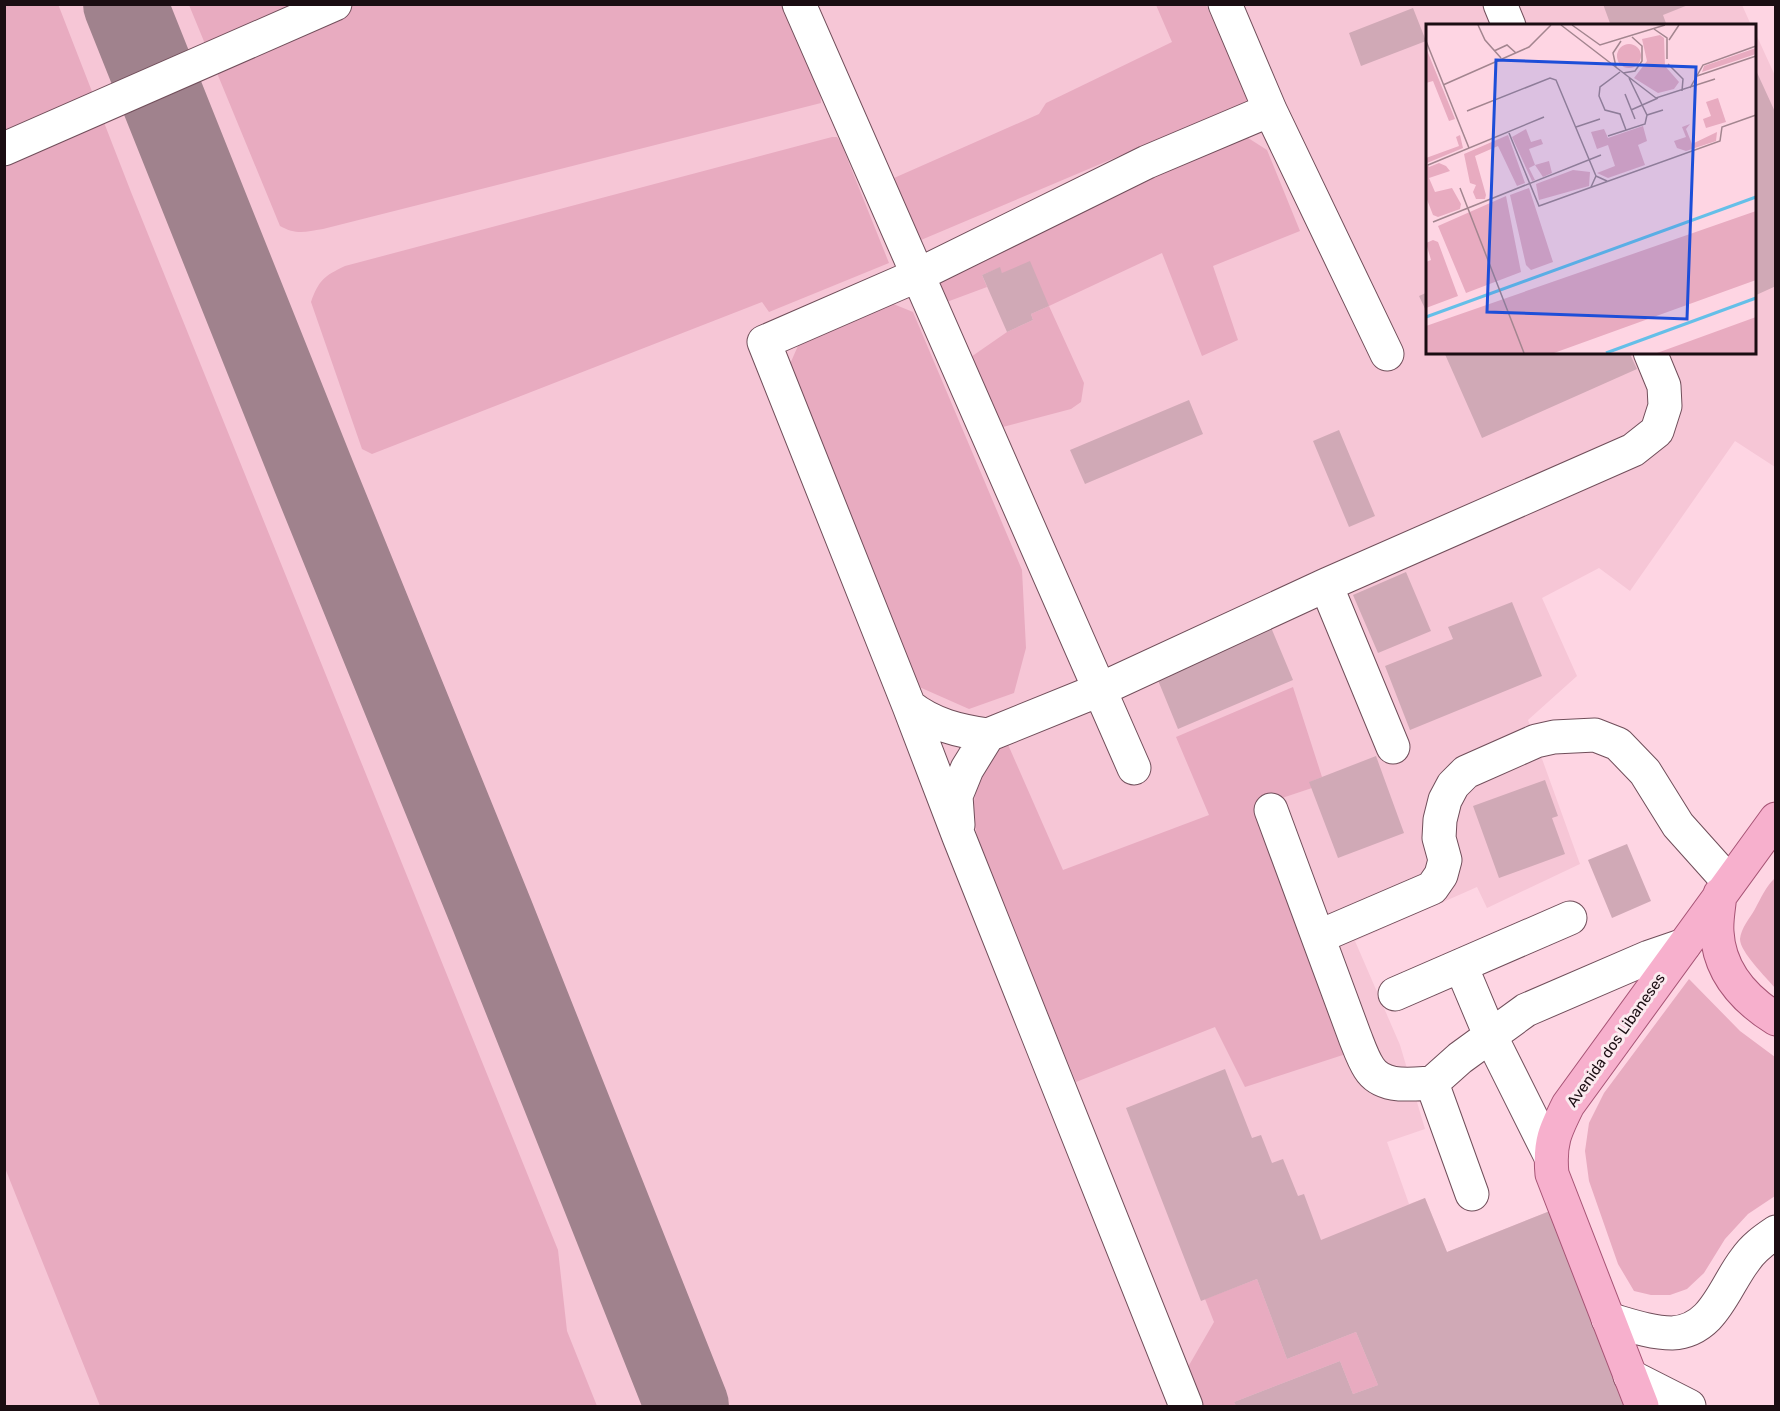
<svg xmlns="http://www.w3.org/2000/svg" width="1780" height="1411" viewBox="0 0 1780 1411" font-family="Rubik,sans-serif">
  <style>
    .built { fill: #f6c6d6 }
    .green { fill: #e8abc0 }
    .lines { fill: none; stroke-linecap: round; stroke-linejoin: round }
    .taxiway { stroke: #a0828d; stroke-width: 84 }
    .building { fill: #d0a9b6 }
    .minor-casing { stroke: #704e5a; stroke-width: 35 }
    .major-casing { stroke: #a65475; stroke-width: 35 }
    .minor { stroke: #fff; stroke-width: 33 }
    .major { stroke: #f7b0cd; stroke-width: 33 }
    .labels { text-anchor: middle; dominant-baseline: central; stroke-width: 6; stroke-linejoin: round; paint-order: stroke }
    .street-label { font-size: 15px; fill: #1a0d12; stroke: #fbeaef }
    .inset-river { fill: none; stroke: #65bfe8; stroke-width: 3 }
    .inset-road { fill: none; stroke: #a3858f; stroke-width: 1.5 }
    .view { fill: #1d4ed8; fill-opacity: 0.15; stroke: #1d4ed8; stroke-width: 3 }
    .inset-edge { fill: none; stroke: #1a0d12; stroke-width: 3 }
  </style>
  <rect width="100%" height="100%" fill="#fed5e3"/>
  <!-- built -->
  <path class="built" d="M5,5H1742L1751,25L1428,26V352H1754L1755,32L1776,78L1775,467L1735,441L1630,591L1599,568L1542,598L1577,676L1528,720L1580,864L1487,908L1477,887L1355,941L1400,1045L1425,1129L1387,1142L1409,1204L1425,1198L1447,1252L1560,1207L1638,1406H5Z"/>
  <!-- green -->
  <path class="green" d="M58,4L131,192L558,1250L567,1331L597,1406H100L5,1168L4,5Z
    M189,5H784L820,88L821,103L323,229C305,232 296,235 280,226Z
    M1156,5H1206L1255,106L1228,110L921,240L894,178L1039,114L1046,103L1172,42Z
    M1245,136L1267,150L1300,231L1213,266L1238,340L1202,356L1162,253L1049,306L1084,383L1081,402L1071,409L999,428L968,359L1007,332L1033,320L1031,314L1049,306L1002,273L999,268L982,275L987,287L944,303L939,282L1217,145Z
    M832,137H837L841,143L889,263L769,312L762,302L372,454L362,449L311,302C319,280 324,276 345,266Z
    M886,301L913,312L1022,570L1026,648L1014,693L969,709L917,686L790,364L801,339Z
    M1293,687L1322,777L1310,782L1312,788L1255,807L1352,1052L1245,1087L1215,1027L1076,1082L980,848C978,838 975,829 974,820C970,789 987,762 1006,740L1063,870L1209,815L1176,737Z
    M1775,878V988C1766,977 1740,952 1740,939C1741,928 1750,918 1755,909C1761,898 1766,886 1775,878Z
    M1689,979L1740,1031L1775,1057V1196L1748,1214L1725,1239L1704,1273L1687,1289L1670,1295H1651L1634,1291L1618,1264L1589,1181L1585,1151L1589,1123L1604,1093Z
    M1257,1279L1287,1359L1356,1332L1378,1385L1353,1394L1340,1361L1234,1402L1236,1406H1203L1188,1367L1214,1322L1205,1299Z"/>
  <g class="lines">
    <!-- taxiway -->
    <path class="taxiway" d="M125,4L314,477L492,915L687,1406"/>
  </g>
  <!-- building -->
  <path class="building" d="M1603,4L1688,5L1663,15L1667,26H1611Z
    M1413,8L1426,41L1361,66L1349,33Z
    M1754,66L1776,114V286L1754,296Z
    M1030,261L1049,306L1031,314L1033,320L1007,332L982,275L1000,267L1002,273Z
    M1428,292V315L1419,296Z
    M1444,352H1629L1637,369L1482,438Z
    M1189,400L1203,434L1085,484L1070,450Z
    M1339,430L1375,516L1349,527L1313,441Z
    M1406,572L1431,631L1378,653L1353,595Z
    M1512,602L1542,676L1410,730L1385,666L1453,639L1448,627Z
    M1270,625L1293,680L1178,729L1155,673Z
    M1376,756L1404,833L1338,858L1309,782Z
    M1545,780L1558,816L1552,818L1565,854L1499,878L1473,806Z
    M1627,844L1651,901L1612,918L1588,860Z
    M1225,1069L1252,1138L1261,1135L1272,1163L1283,1159L1298,1196L1304,1194L1321,1240L1425,1198L1447,1252L1560,1207L1638,1406H1236L1234,1402L1340,1361L1353,1394L1378,1385L1356,1332L1287,1359L1257,1279L1201,1301L1126,1108Z"/>
  <g class="lines">
    <!-- minor casing -->
    <g class="minor-casing">
      <path id="minor" d="M799,4L1134,768
        M1225,4L1270,110L1387,354
        M1500,4L1509,26
        M4,149L335,4
        M1326,585L1393,747
        M909,706C933,725 959,731 988,735L967,769L956,796L958,825
        M988,735L1099,690L1326,585L1633,450L1657,431L1665,406L1664,386L1650,352
        M1271,810L1355,1037C1359,1047 1363,1059 1369,1068C1382,1089 1411,1084 1432,1083
        M1318,937L1432,888L1441,875L1445,860L1439,838L1440,820L1445,800L1453,785L1466,772L1536,741L1554,737L1595,735L1618,744L1645,772L1678,825L1729,882
        M1461,966L1490,1035L1550,1155
        M1395,994L1570,918
        M1472,1194L1432,1083L1460,1058L1526,1010L1649,957L1684,945
        M1608,1319C1629,1325 1651,1333 1672,1333C1714,1331 1724,1287 1745,1260C1753,1248 1764,1240 1776,1232
        M1630,1376L1689,1406
        M1186,1406L959,837L909,706L764,342L918,275L1147,162L1270,110"/>
    </g>
    <!-- major casing -->
    <g class="major-casing">
      <path id="major" d="M1720,894C1719,906 1716,920 1717,932C1719,971 1744,999 1776,1019
        M1642,1406L1552,1174C1549,1143 1555,1131 1568,1105L1776,819"/>
    </g>
    <!-- minor -->
    <use href="#minor" class="minor"/>
    <!-- major -->
    <use href="#major" class="major"/>
  </g>
  <g class="labels">
    <!-- street labels -->
    <g class="street-label">
      <text transform="translate(1616 1040) rotate(-55)">Avenida dos Libaneses</text>
    </g>
  </g>
  <!-- overview -->
  <g transform="translate(1426 24)">
    <rect width="330" height="330" fill="#fed5e3"/>
    <path d="M234,11L238,14L239,42L253,58L248,65L232,69L208,54L221,37L216,15ZM191 32a12 12 0 1 1 24 0a12 12 0 1 1-24 0ZM0,24L29,95L23,97L7,57L0,59ZM330,24V30L276,48L278,42ZM292,74L300,98L280,104L277,95L285,92L280,78ZM264,100L260,105L266,120L291,108L290,117L260,127L251,124L248,117L260,113L256,103ZM217,102L221,117L212,121L219,141L182,154L171,149L189,142L182,121L171,125L165,108L178,105L182,114ZM100,105L105,118L115,115L117,120L103,125L109,141L123,137L126,149L117,153L109,141L103,144L109,156L106,157L86,113ZM34,111L37,124L1,139L3,143L13,139L20,142L24,147L3,154L9,168L26,164L35,180L34,185L12,193L7,191L0,173V134L33,122L30,113ZM82,111L99,159L91,162L72,122L49,132L60,171L59,175H50L47,168L50,161L44,159L38,130ZM147,146L164,148L163,162L113,176L110,160ZM103,164L127,238L105,246L100,241L84,171ZM80,172L95,248L40,269L12,202ZM330,187V256L128,329H0V302ZM7,216L12,218L32,272L0,284V238L5,236L0,219ZM330,293V329H231Z" fill="#e8abc0"/>
    <path class="inset-river" d="M0,293L330,173M180,329L330,274"/>
    <path class="inset-road" d="M52,1L59,16L75,34M135,1L230,74L289,55M146,1L174,21L239,1M228,5L241,14V35M243,16L253,1M0,17L43,124M68,27L81,21L90,29M242,40L257,55L256,67M190,43L187,29L195,17M194,48L174,63L173,72L179,86L194,90L200,106M197,49L209,47L216,37V22L206,13M271,52L330,32M203,54L221,91L237,86M17,61L103,23L125,1M264,64L277,41L330,22M199,70L209,95M205,86L232,74M41,87L124,54L130,56L170,152M150,103L174,95M83,109L113,182L294,117L296,103L330,91M182,112L219,100L221,91M2,141L118,93M165,163L170,152L181,157M34,164L98,329M7,198L175,131"/>
    <path class="view" d="M70,36L270,43L261,295L61,288Z"/>
    <rect width="330" height="330" class="inset-edge"/>
  </g>
  <!-- border -->
  <rect width="1780" height="1411" fill="none" stroke="#1a0d12" stroke-width="12"/>
</svg>
